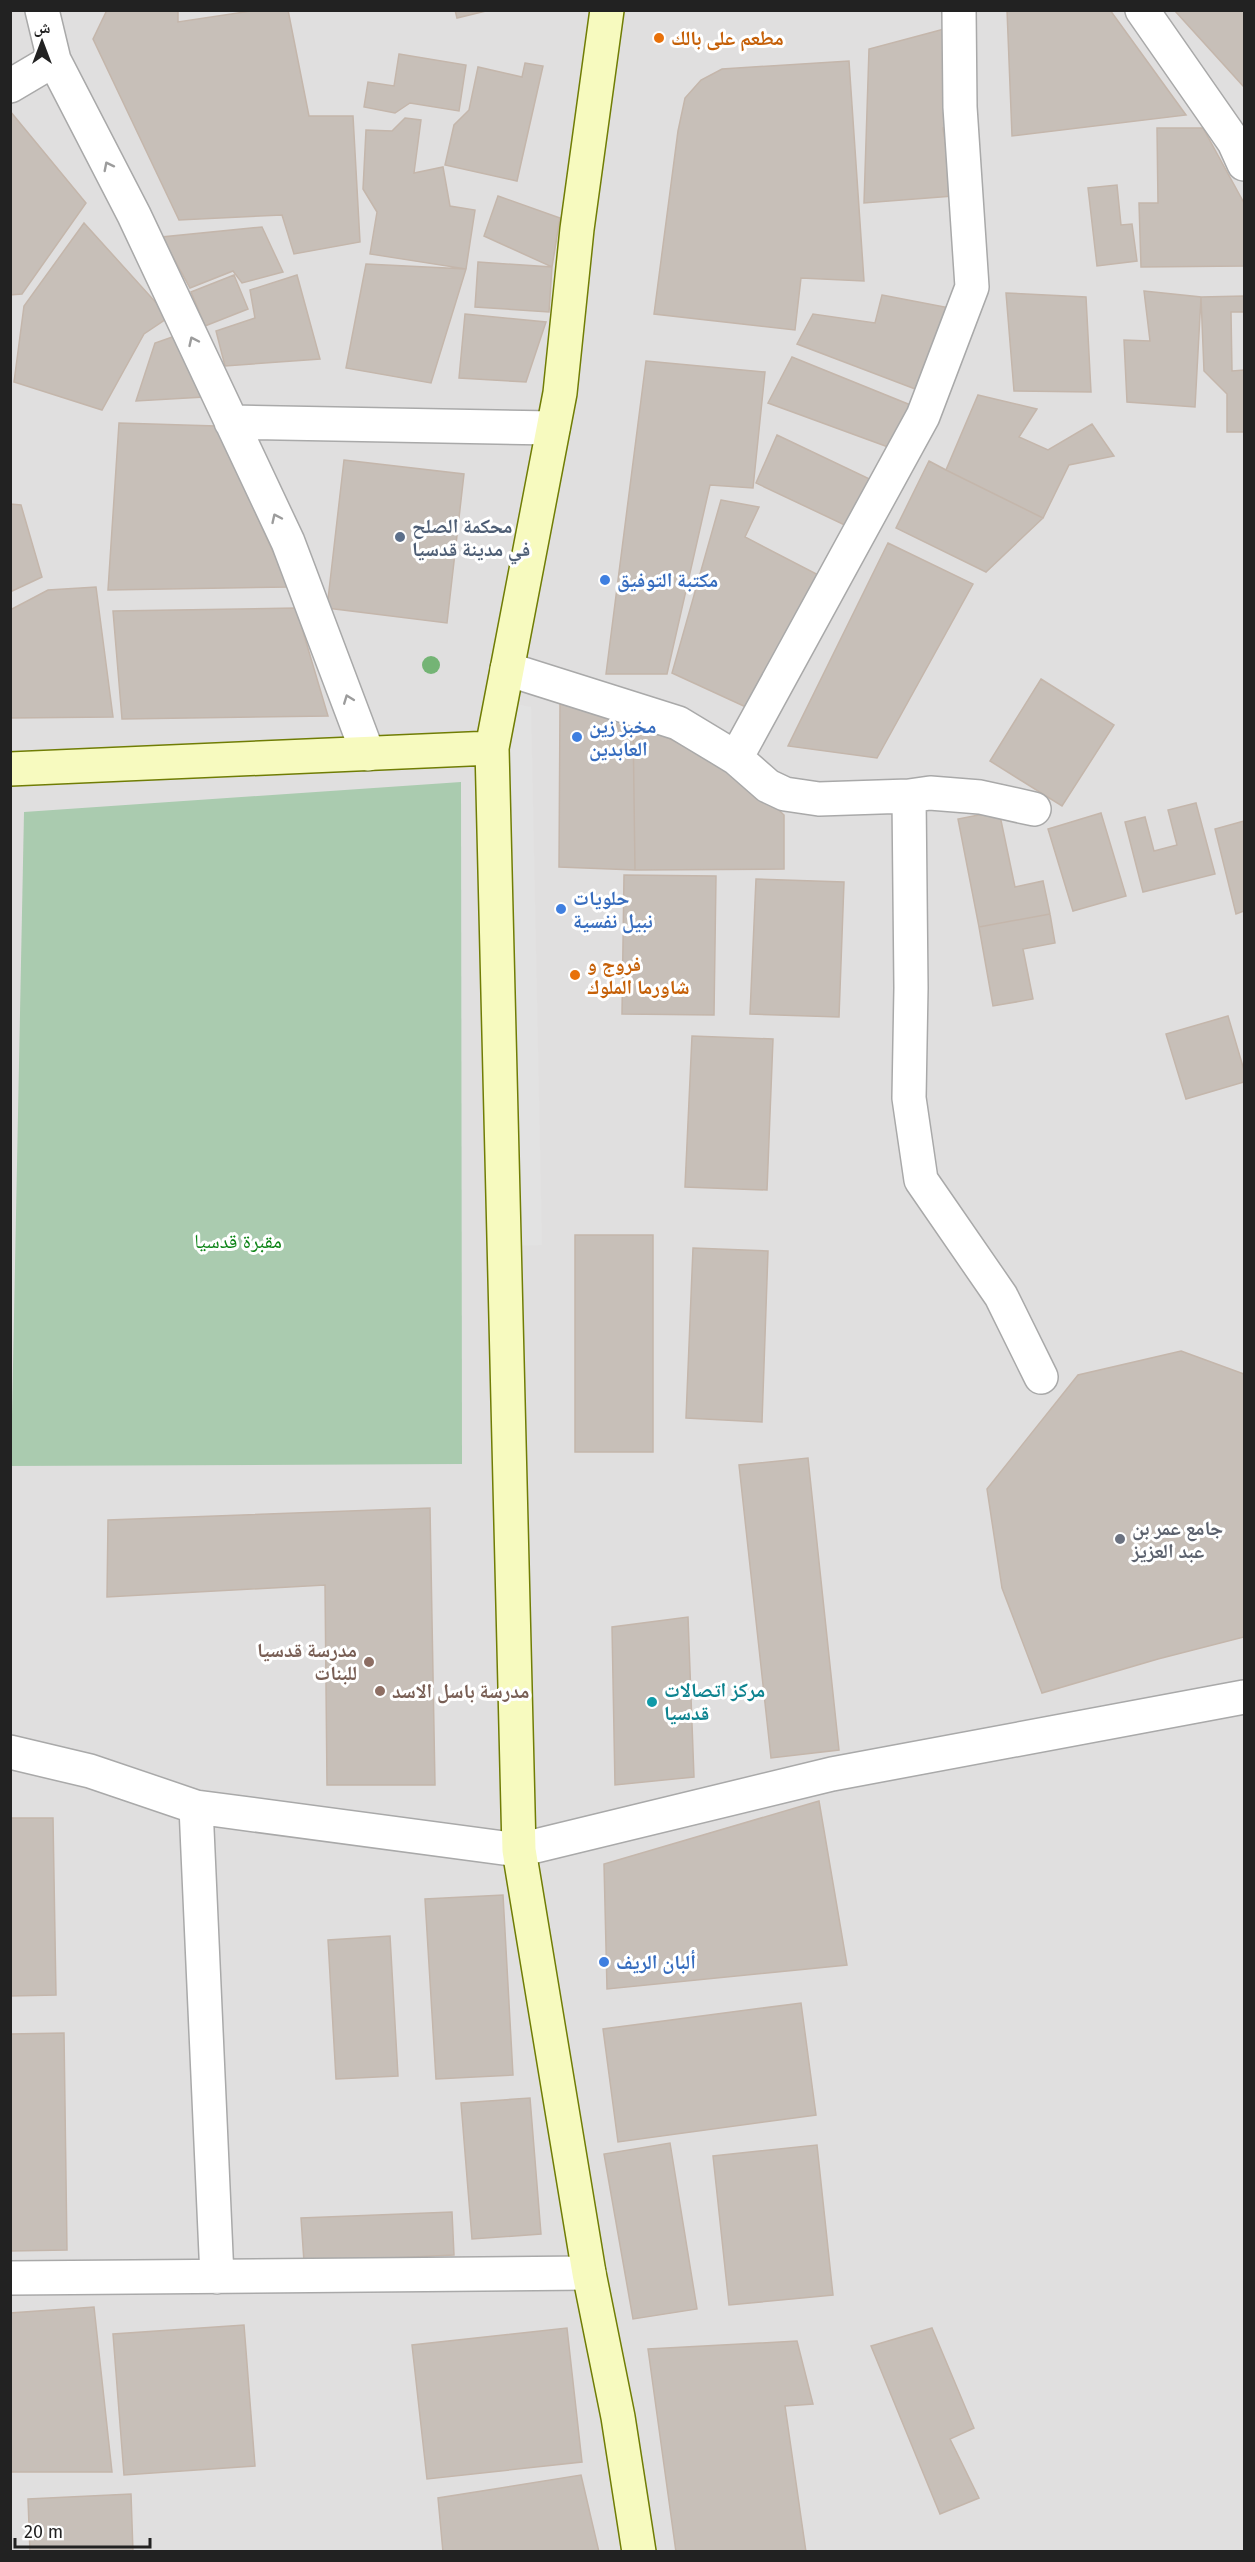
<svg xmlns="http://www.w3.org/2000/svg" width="1255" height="2562" viewBox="0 0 1255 2562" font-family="'Fira Sans','Noto Naskh Arabic',sans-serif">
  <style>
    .residential { fill: #e0dfdf }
    .cemetery { fill: #aacbaf }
    .parking { fill: #e2e2e2 }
    .building { fill: #c7bfb8; stroke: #c4b6ab; stroke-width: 1.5 }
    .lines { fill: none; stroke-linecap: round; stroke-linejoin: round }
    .street-casing { stroke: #a9a9a9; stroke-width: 36 }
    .secondary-casing { stroke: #707d05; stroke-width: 36 }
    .street { stroke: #fff; stroke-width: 33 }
    .secondary { stroke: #f7fabf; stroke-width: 33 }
    .tree { fill: #74b475 }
    .oneway { stroke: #9c9c9c }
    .food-dot { fill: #e8710a; stroke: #fff; stroke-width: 2 }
    .service-dot { fill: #5c6f8a; stroke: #fff; stroke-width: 2 }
    .shop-dot { fill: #3f7fe0; stroke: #fff; stroke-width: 2 }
    .worship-dot { fill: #6b7280; stroke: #fff; stroke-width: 2 }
    .education-dot { fill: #8d6e63; stroke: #fff; stroke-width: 2 }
    .culture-dot { fill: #0f9aa8; stroke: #fff; stroke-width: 2 }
    .labels { text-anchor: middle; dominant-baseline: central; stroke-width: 6; stroke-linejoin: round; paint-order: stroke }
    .food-label { font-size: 20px; font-weight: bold; fill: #c56008; stroke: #fff; text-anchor: start }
    .service-label { font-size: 20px; font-weight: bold; fill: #4e5e75; stroke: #fff; text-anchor: start }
    .shop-label { font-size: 20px; font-weight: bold; fill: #366cbe; stroke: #fff; text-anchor: start }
    .park-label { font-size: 20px; fill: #0c8416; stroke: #fff }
    .worship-label { font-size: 20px; font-weight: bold; fill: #5b616d; stroke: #fff; text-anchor: start }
    .education-label { font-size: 20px; font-weight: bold; fill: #785e54; stroke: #fff; text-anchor: end }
    .culture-label { font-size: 20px; font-weight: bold; fill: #0d838f; stroke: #fff; text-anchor: start }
  </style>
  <rect width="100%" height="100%" fill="#f2efe9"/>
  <!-- residential -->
  <path class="residential" d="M11,11H1244V2551H11Z"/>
  <!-- cemetery -->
  <path class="cemetery" d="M461,782L462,1464L11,1466L24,812Z"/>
  <!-- parking -->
  <path class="parking" d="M501,701L531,707L542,1245L505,1246Z"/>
  <!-- building -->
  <path class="building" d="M107,10H178V22L258,10H288L309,116H353L360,242L294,254L282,215L179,220L93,39Z
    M455,10H490L457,18Z
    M1007,10H1110L1186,115L1012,136Z
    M1244,10V87L1175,11Z
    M948,28L957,125L943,128L953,196L864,203L869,49Z
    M399,54L466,65L459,111L410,103L395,113L364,107L368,82L394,86Z
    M849,61L864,281L801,278L795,330L654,314L678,131L685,98L701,80L722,69Z
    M525,63L543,66L517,181L445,165L454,125L469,110L478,67L522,77Z
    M10,111L86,203L22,294L10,295Z
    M405,118L421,120L414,173L443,167L450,206L475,210L466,269L370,254L377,212L363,189L366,130L392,131Z
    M1157,128H1203L1244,203V266L1141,267L1139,203H1158Z
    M1117,185L1121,225L1132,224L1137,261L1097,266L1088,188Z
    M498,196L560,218L552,267L484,236Z
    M84,223L169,317L144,334L102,410L14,382L24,306Z
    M262,227L283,272L242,283L233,271L190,288L162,237Z
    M478,262L552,267L549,312L475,307Z
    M366,264L466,269L431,383L346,368Z
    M234,275L248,309L205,326L191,292Z
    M297,275L320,359L225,366L216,331L255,318L250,290Z
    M1144,291L1201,297L1195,407L1127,402L1124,340L1150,341Z
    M1006,293L1086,297L1091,392L1014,391Z
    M882,295L950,308L923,392L797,344L813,314L875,323Z
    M1244,296V312H1231L1232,371L1244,370V432H1227V394L1204,371L1201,297Z
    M10,305H11V492H10Z
    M465,314L546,322L526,382L459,378Z
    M178,335L204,397L136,401L155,343Z
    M792,357L918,408L899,451L768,403Z
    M646,361L765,372L753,488L710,485L667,674H606Z
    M978,395L1037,409L1019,437L1048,450L1092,424L1114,456L1069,465L1043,518L946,470Z
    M119,423L216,426L289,587L108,590Z
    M777,435L878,483L851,528L756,483Z
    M344,460L464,474L447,623L327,608Z
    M929,461L946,470L1043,518L986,572L896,528Z
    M721,500L759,507L745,537L830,581L748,708L672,673Z
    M10,504L21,505L42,577L10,592Z
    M888,543L973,584L877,758L788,746Z
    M96,587L113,717L10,718V610L48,590Z
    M296,608L328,716L122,719L113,611Z
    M1041,679L1114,725L1062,806L990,761Z
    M560,704L633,721L635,870L559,867Z
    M633,721L740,773L784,815V869L635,870Z
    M1196,803L1215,874L1143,892L1125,822L1145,817L1154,851L1177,845L1168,810Z
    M999,811L1015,887L1043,881L1050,914L979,927L958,819Z
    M1101,813L1126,896L1073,911L1048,829Z
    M1244,821V911L1236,914L1215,829Z
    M624,875L716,876L714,1015L622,1014Z
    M756,879L844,882L839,1017L750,1014Z
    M1050,914L1055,943L1023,949L1033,999L993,1006L979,927Z
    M1228,1016L1244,1070V1082L1186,1099L1166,1034Z
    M692,1036L773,1039L767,1190L685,1187Z
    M575,1235H653V1452H575Z
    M693,1248L768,1251L762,1422L686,1418Z
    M1181,1351L1244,1374V1637L1158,1659L1042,1693L1002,1588L987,1489L1078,1375Z
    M808,1458L839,1750L771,1758L739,1465Z
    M430,1508L435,1785H327L325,1585L107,1597L108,1520Z
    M688,1617L694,1777L615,1785L612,1627Z
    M819,1801L847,1965L607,1989L604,1864Z
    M10,1818H53L56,1995L10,1996Z
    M503,1895L513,2075L436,2079L425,1899Z
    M390,1936L398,2076L336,2079L328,1940Z
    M801,2003L816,2115L618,2142L603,2029Z
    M64,2033L67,2250L10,2251V2034Z
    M530,2098L541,2234L472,2239L461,2103Z
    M670,2143L697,2309L633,2319L604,2154Z
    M817,2145L833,2295L729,2305L713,2156Z
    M452,2212L454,2255L304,2262L301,2218Z
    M94,2307L112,2472H10V2313Z
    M244,2325L255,2466L124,2475L113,2334Z
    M567,2328L582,2462L427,2479L412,2345Z
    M932,2328L974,2428L950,2439L979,2498L940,2514L871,2346Z
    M797,2341L813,2404L785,2406L806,2552H676L648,2349Z
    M581,2475L599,2552H443L438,2498Z
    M131,2494L133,2552H30L28,2499Z"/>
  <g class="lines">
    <!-- street casing -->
    <g class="street-casing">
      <path id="street" d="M42,10L54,60L134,215L288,542L368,754
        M1142,10L1234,142L1244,164
        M10,86L54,60
        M231,422L553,428
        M507,669L678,723L736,758L768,786L785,794L819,799L909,796L930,793L980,797L1034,809
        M736,758L923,416L972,287L960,107L959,10
        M909,796L911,988L909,1098L921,1180L1001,1296L1041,1377
        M10,1752L90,1771L196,1807L519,1850L832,1774L1244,1697
        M196,1807L217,2277
        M10,2278L589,2273"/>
    </g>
    <!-- secondary casing -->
    <g class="secondary-casing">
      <path id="secondary" d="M607,10L577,229L560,393L492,748L519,1850L589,2273L618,2417L639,2552
        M10,769L492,748"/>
    </g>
    <!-- street -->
    <use href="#street" class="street"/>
    <!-- secondary -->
    <use href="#secondary" class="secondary"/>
  </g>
  <!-- trees -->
  <circle class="tree" cx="431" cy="665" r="9"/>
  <!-- one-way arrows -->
  <defs><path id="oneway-chevron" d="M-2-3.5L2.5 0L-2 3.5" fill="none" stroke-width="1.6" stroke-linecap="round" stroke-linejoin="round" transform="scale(1.5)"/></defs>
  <g class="oneway">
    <use href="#oneway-chevron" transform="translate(108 166) rotate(-117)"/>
    <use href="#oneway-chevron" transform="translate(193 341) rotate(-115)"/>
    <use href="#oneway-chevron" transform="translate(276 518) rotate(-115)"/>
    <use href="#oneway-chevron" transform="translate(348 699) rotate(-111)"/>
  </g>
  <!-- markers -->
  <g class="food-dot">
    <circle cx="659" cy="38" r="6"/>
    <circle cx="575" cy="975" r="6"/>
  </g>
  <circle class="service-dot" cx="400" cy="537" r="6"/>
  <g class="shop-dot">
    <circle cx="605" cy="580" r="6"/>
    <circle cx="577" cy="737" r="6"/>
    <circle cx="561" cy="909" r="6"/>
    <circle cx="604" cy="1962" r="6"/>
  </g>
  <circle class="worship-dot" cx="1120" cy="1539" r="6"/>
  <g class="education-dot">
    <circle cx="369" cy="1662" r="6"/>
    <circle cx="380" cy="1691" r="6"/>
  </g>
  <circle class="culture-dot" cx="652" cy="1702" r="6"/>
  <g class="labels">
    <!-- food labels -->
    <g class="food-label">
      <text x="671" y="38">مطعم على بالك</text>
      <text x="587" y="964">فروج و<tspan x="587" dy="23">شاورما الملوك</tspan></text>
    </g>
    <!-- service labels -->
    <g class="service-label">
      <text x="412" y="526">محكمة الصلح<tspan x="412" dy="23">في مدينة قدسيا</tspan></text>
    </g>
    <!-- shop labels -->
    <g class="shop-label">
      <text x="617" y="580">مكتبة التوفيق</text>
      <text x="589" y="726">مخبز زين<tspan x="589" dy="23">العابدين</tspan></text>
      <text x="573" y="898">حلويات<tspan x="573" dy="23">نبيل نفسية</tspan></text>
      <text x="616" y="1962">ألبان الريف</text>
    </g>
    <!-- park labels -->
    <g class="park-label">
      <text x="238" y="1241">مقبرة قدسيا</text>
    </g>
    <!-- worship labels -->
    <g class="worship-label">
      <text x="1132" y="1528">جامع عمر بن<tspan x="1132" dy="23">عبد العزيز</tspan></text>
    </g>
    <!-- education labels -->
    <g class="education-label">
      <text x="357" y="1650">مدرسة قدسيا<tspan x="357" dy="23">للبنات</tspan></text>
      <text x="392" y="1691" text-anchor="start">مدرسة باسل الاسد</text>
    </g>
    <!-- culture labels -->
    <g class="culture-label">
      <text x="664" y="1690">مركز اتصالات<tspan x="664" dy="23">قدسيا</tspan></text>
    </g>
  </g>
  <!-- border -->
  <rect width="1255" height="2562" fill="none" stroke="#222222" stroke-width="24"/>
  <!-- north arrow -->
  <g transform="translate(42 42)" stroke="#ffffff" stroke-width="4.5" paint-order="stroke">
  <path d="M0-4.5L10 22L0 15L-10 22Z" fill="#222222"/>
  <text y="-9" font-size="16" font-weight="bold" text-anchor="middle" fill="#222222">ش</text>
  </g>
  <!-- scale -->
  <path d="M15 2538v9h135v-9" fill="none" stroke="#222222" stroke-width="3"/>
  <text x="24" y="2538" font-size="18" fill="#222222" stroke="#ffffff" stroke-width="4.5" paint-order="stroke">20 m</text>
</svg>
